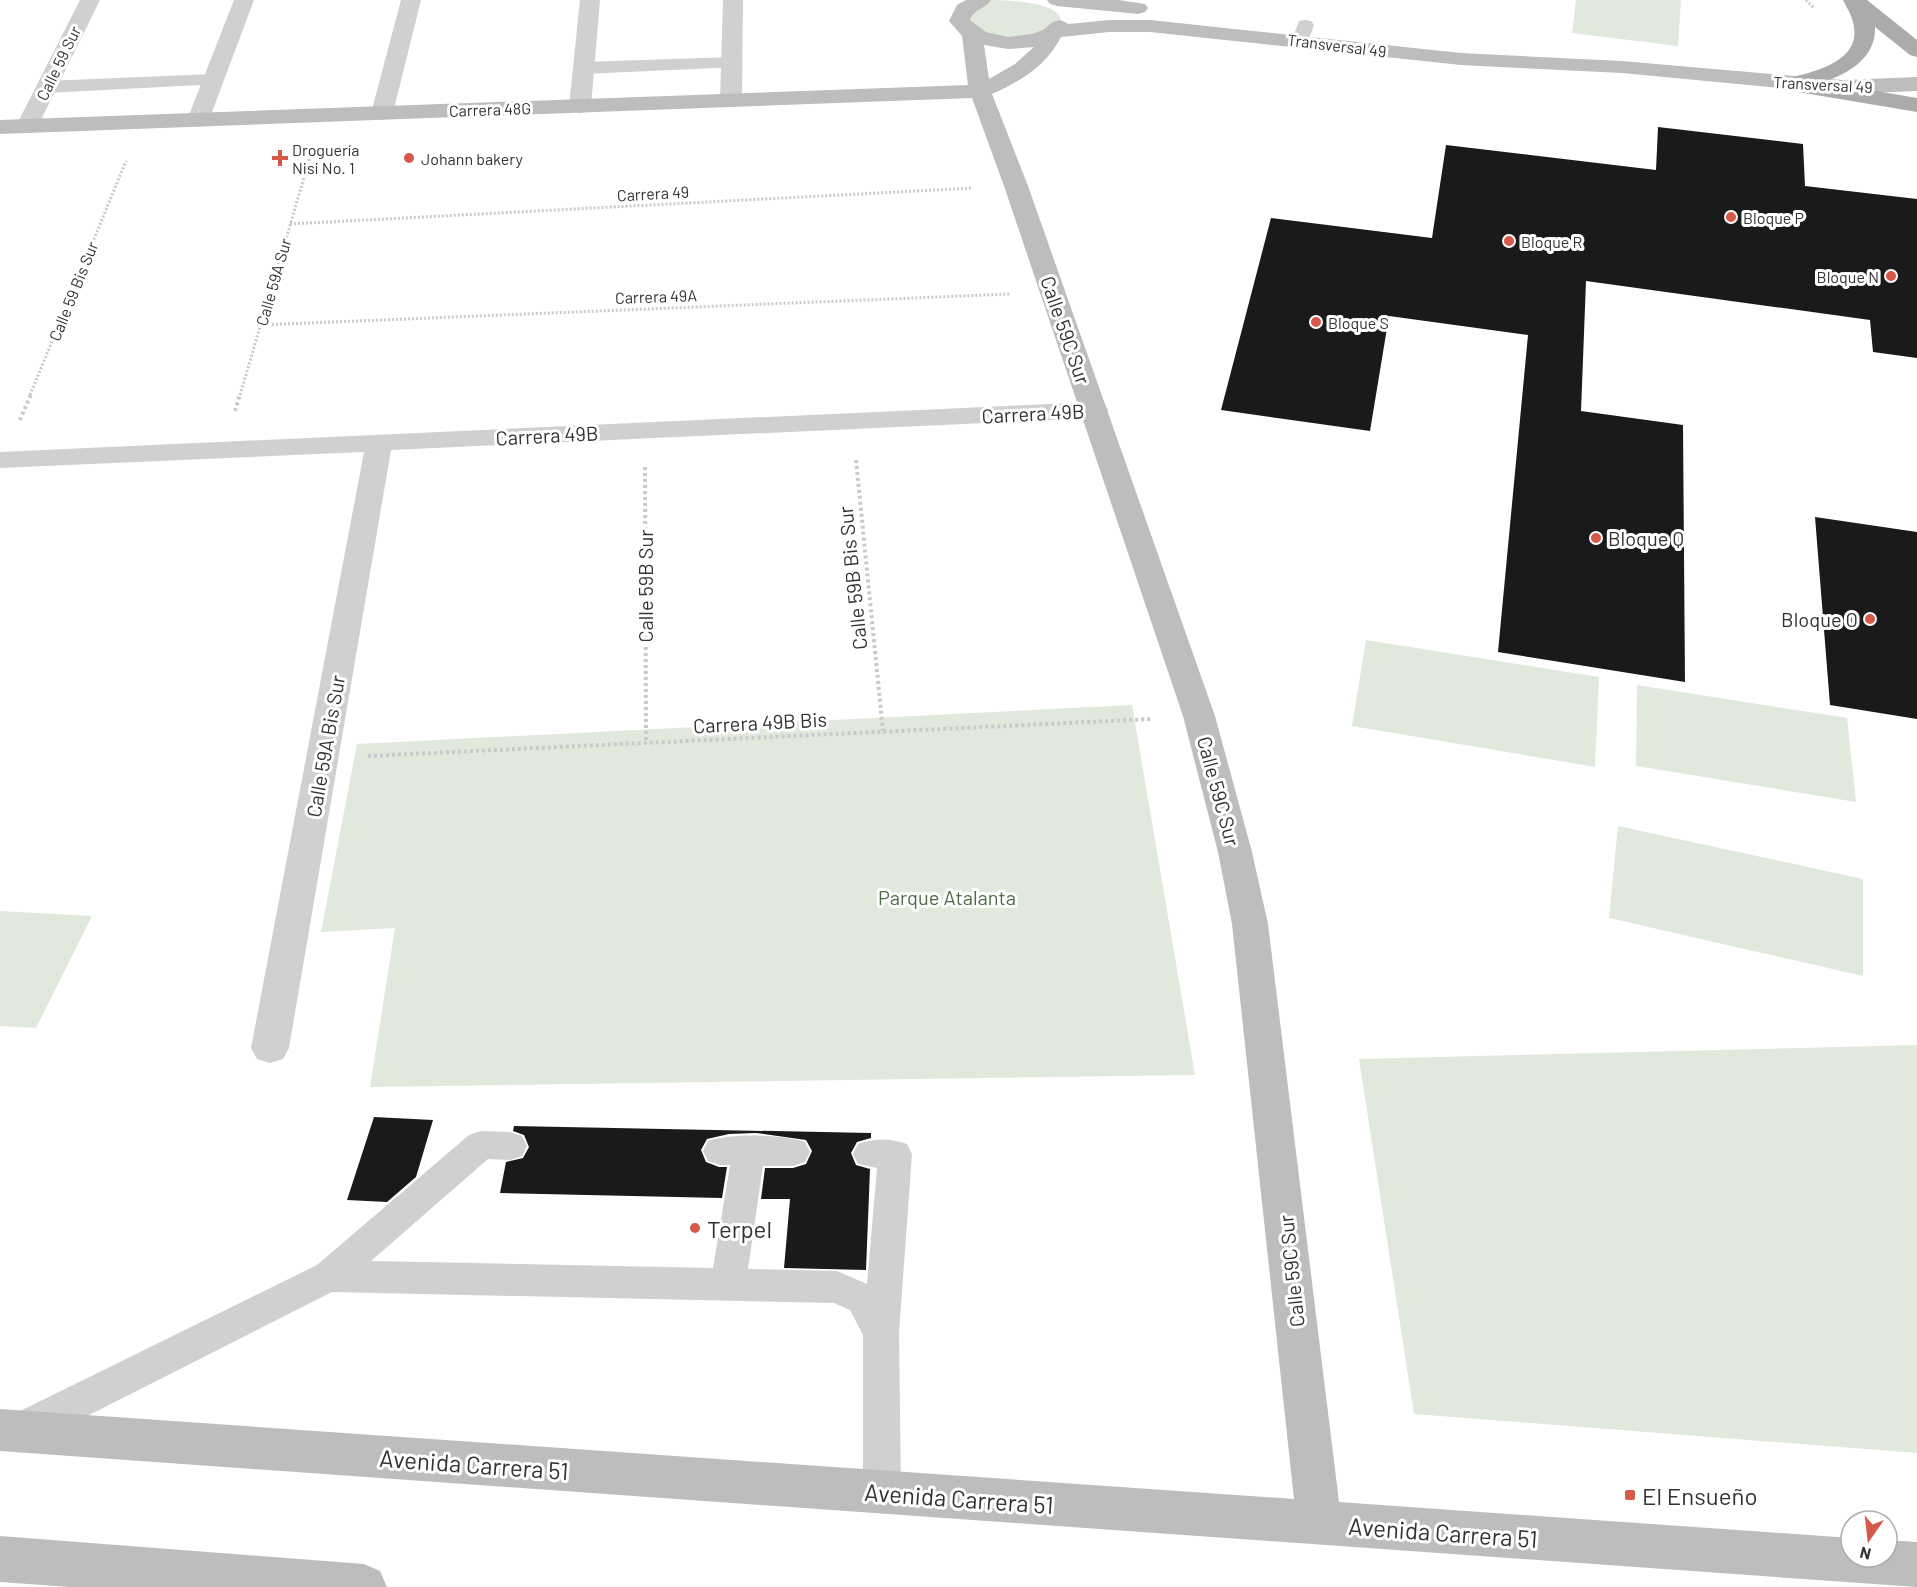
<svg xmlns="http://www.w3.org/2000/svg" width="1917" height="1587" viewBox="0 0 1917 1587" font-family="Barlow,sans-serif">
  <style>
    .green { fill: #e1e9dd }
    .building { fill: #1a1a1a }
    .lines { fill: none; stroke-linecap: round; stroke-linejoin: round }
    .path-far1 { stroke: #cacaca; stroke-width: 3; stroke-dasharray: 2 2; stroke-linecap: butt }
    .path { stroke: #cacaca; stroke-width: 4; stroke-dasharray: 3 3; stroke-linecap: butt }
    .lane { fill: #d0d0d0; fill-rule: evenodd }
    .street { fill: #d0d0d0; fill-rule: evenodd }
    .secondary { fill: #bdbdbd; fill-rule: evenodd }
    .primary { fill: #ababab; fill-rule: evenodd }
    .poi-dot { fill: #d65848; stroke: #fff; stroke-width: 2 }
    .labels { text-anchor: middle; dominant-baseline: central; stroke-width: 6; stroke-linejoin: round; paint-order: stroke }
    .far-street-label { font-size: 16px; fill: #333; stroke: #fff }
    .far-poi-label { font-size: 16px; fill: #333; stroke: #fff; text-anchor: start }
    .street-label { font-size: 20px; fill: #333; stroke: #fff }
    .poi-label { font-size: 20px; fill: #333; stroke: #fff; text-anchor: start }
    .park-label { font-size: 20px; fill: #4f6b43; stroke: #fff }
    .near-poi-label { font-size: 24px; fill: #333; stroke: #fff; text-anchor: start }
    .near-street-label { font-size: 24px; fill: #333; stroke: #fff }
  </style>
  <rect width="100%" height="100%" fill="#fff"/>
  <!-- green -->
  <path class="green" d="M981,0C1000,0 1065,0 1061,24L1054,32L993,41L960,14Z
    M1576,0H1681L1678,46L1572,33Z
    M1366,640L1599,677L1595,767L1352,726Z
    M1637,685L1847,718L1856,802L1636,766Z
    M1132,705L1195,1075L370,1087L395,928L321,932L357,744Z
    M1618,826L1863,879V976L1609,918Z
    M0,911L92,916L36,1028L0,1026Z
    M1917,1045V1453L1414,1414L1359,1059Z"/>
  <!-- building -->
  <path class="building" d="M1658,127L1803,144L1805,186L1917,199V358L1873,352L1870,320L1586,281L1581,411L1683,425L1685,682L1498,652L1528,335L1389,316L1370,431L1221,410L1271,218L1432,238L1446,145L1656,170Z
    M1815,517L1917,532V719L1830,705Z
    M374,1117L433,1120L416,1177L387,1202L347,1200Z
    M514,1126L871,1133V1138L857,1142L851,1153L856,1165L870,1169L866,1270L784,1268L790,1199H761L765,1168H793L806,1164L812,1151L806,1140L756,1133L729,1134L707,1139L701,1150L706,1162L719,1167H727L722,1198L500,1193L506,1162L523,1158L529,1147L524,1135L513,1131Z"/>
  <g class="lines">
    <!-- path-far1 -->
    <path class="path-far1" d="M1806,0L1814,8
      M290,224L973,188
      M260,325L1010,294
      M30,395L126,161
      M240,395L311,154"/>
    <!-- path -->
    <path class="path" d="M235,411L240,394
      M20,420L31,394
      M856,460L883,731
      M645,467L646,742
      M368,756L1152,719"/>
    <!-- lane -->
    <path class="lane" d="M1305,20L1311,21L1314,25L1307,44H1295L1292,40L1299,21Z
      M732,57L739,59L741,63L739,67L583,74L576,72L574,68L576,64L583,62Z
      M213,74L220,76L222,80L220,84L46,93L39,91L37,87L39,83L46,81Z
      M481,1131L510,1132L522,1136L527,1146L522,1156L510,1160L488,1159L371,1261L713,1268L730,1165H720L708,1161L703,1151L708,1141C730,1133 782,1134 805,1142L810,1152L805,1162L793,1166H763L748,1269L837,1271L867,1284L877,1168L858,1164L853,1154L858,1144C874,1138 891,1138 907,1144L912,1154L899,1333L901,1492L895,1505L882,1511L869,1505L863,1492V1335L850,1310L834,1303L332,1292L34,1443L21,1448L8,1443L2,1430L8,1417L317,1265L469,1135Z"/>
    <!-- street -->
    <path class="street" d="M80,0H100L38,126L35,131L27,133L19,131L16,126Z
      M234,0H254L209,120L206,125L198,127L190,125L187,120Z
      M401,0H421L393,113L390,118L382,120L374,118L371,113Z
      M580,0H600L591,106L588,111L580,113L572,111L569,106Z
      M723,0H743L742,100L739,105L731,107L723,105L720,100Z
      M1095,402L1105,404L1108,410L1105,416L1095,418L391,450L289,1048L283,1059L270,1063L257,1059L251,1048L364,452L0,468V452Z"/>
    <!-- secondary -->
    <path class="secondary" d="M966,0H991C985,9 974,9 970,20L986,32L1008,37L1032,34L1043,30L1053,22L1060,20L1069,24L1109,20H1150L1461,53L1622,61L1842,80L1917,77V91L1842,94L1622,73L1461,65L1150,32H1109L1061,37C1046,66 1021,81 992,94L1028,186L1215,716L1252,852L1268,924L1339,1502L1851,1538V1557H1887V1540L1917,1542V1587L0,1451V1409L1294,1499L1232,924L1218,852L1183,716L1004,186L972,98L0,134V120L968,85L962,36L949,21L957,5ZM984,45L1008,49L1034,47L1015,64L989,79Z
      M1047,0H1119L1145,4L1148,8L1145,12L1138,14L1057,6L1050,4Z
      M0,1536L364,1564L380,1571L387,1587H70L0,1582Z"/>
    <!-- primary -->
    <path class="primary" d="M1843,0H1867L1917,40V57L1910,55L1875,27C1876,58 1849,73 1824,82L1917,98V112L1792,91L1784,89L1781,84L1784,79C1810,73 1860,63 1854,27C1853,17 1847,8 1843,0Z"/>
  </g>
  <!-- markers -->
  <g class="poi-dot">
    <path d="M277 149h6v6h6v6h-6v6h-6v-6h-6v-6h6z"/>
    <circle cx="409" cy="158" r="6"/>
    <circle cx="1731" cy="217" r="6"/>
    <circle cx="1509" cy="241" r="6"/>
    <circle cx="1891" cy="276" r="6"/>
    <circle cx="1316" cy="322" r="6"/>
    <circle cx="1596" cy="538" r="6"/>
    <circle cx="1870" cy="619" r="6"/>
    <circle cx="695" cy="1228" r="6"/>
    <rect x="1624" y="1489" width="12" height="12" rx="3"/>
  </g>
  <g class="labels">
    <!-- far-street labels -->
    <g class="far-street-label">
      <text transform="translate(1337 45) rotate(7)">Transversal 49</text>
      <text transform="translate(58 63) rotate(-64)">Calle 59 Sur</text>
      <text transform="translate(1823 84) rotate(3)">Transversal 49</text>
      <text transform="translate(490 109) rotate(-2)">Carrera 48G</text>
      <text transform="translate(653 193) rotate(-3)">Carrera 49</text>
      <text transform="translate(273 282) rotate(-74)">Calle 59A Sur</text>
      <text transform="translate(73 291) rotate(-68)">Calle 59 Bis Sur</text>
      <text transform="translate(656 296) rotate(-2)">Carrera 49A</text>
    </g>
    <!-- far-poi labels -->
    <g class="far-poi-label">
      <text x="292" y="149">Droguería<tspan x="292" dy="18">Nisi No. 1</tspan></text>
      <text x="421" y="158">Johann bakery</text>
      <text x="1743" y="217">Bloque P</text>
      <text x="1521" y="241">Bloque R</text>
      <text x="1879" y="276" text-anchor="end">Bloque N</text>
      <text x="1328" y="322">Bloque S</text>
    </g>
    <!-- street labels -->
    <g class="street-label">
      <text transform="translate(1066 330) rotate(71)">Calle 59C Sur</text>
      <text transform="translate(1033 413) rotate(-3)">Carrera 49B</text>
      <text transform="translate(547 435) rotate(-3)">Carrera 49B</text>
      <text transform="translate(852 578) rotate(-96)">Calle 59B Bis Sur</text>
      <text transform="translate(645 586) rotate(-90)">Calle 59B Sur</text>
      <text transform="translate(760 722) rotate(-3)">Carrera 49B Bis</text>
      <text transform="translate(325 746) rotate(-80)">Calle 59A Bis Sur</text>
      <text transform="translate(1219 791) rotate(75)">Calle 59C Sur</text>
      <text transform="translate(1291 1271) rotate(-96)">Calle 59C Sur</text>
    </g>
    <!-- poi labels -->
    <g class="poi-label">
      <text x="1608" y="538">Bloque Q</text>
      <text x="1858" y="619" text-anchor="end">Bloque O</text>
    </g>
    <!-- park labels -->
    <g class="park-label">
      <text x="947" y="897">Parque Atalanta</text>
    </g>
    <!-- near-poi labels -->
    <g class="near-poi-label">
      <text x="707" y="1228">Terpel</text>
      <text x="1642" y="1495">El Ensueño</text>
    </g>
    <!-- near-street labels -->
    <g class="near-street-label">
      <text transform="translate(474 1464) rotate(4)">Avenida Carrera 51</text>
      <text transform="translate(959 1498) rotate(4)">Avenida Carrera 51</text>
      <text transform="translate(1443 1532) rotate(4)">Avenida Carrera 51</text>
    </g>
  </g>
  <!-- north arrow -->
  <g transform="translate(1869 1539) rotate(194)"><circle r="28" fill="#ffffff" stroke="#adadad" stroke-width="1.5"/>
  <path d="M0-4.5L10 22L0 15L-10 22Z" fill="#d65848"/>
  <text y="-9" font-size="16" font-weight="bold" text-anchor="middle" fill="#333333">N</text>
  </g>
</svg>
